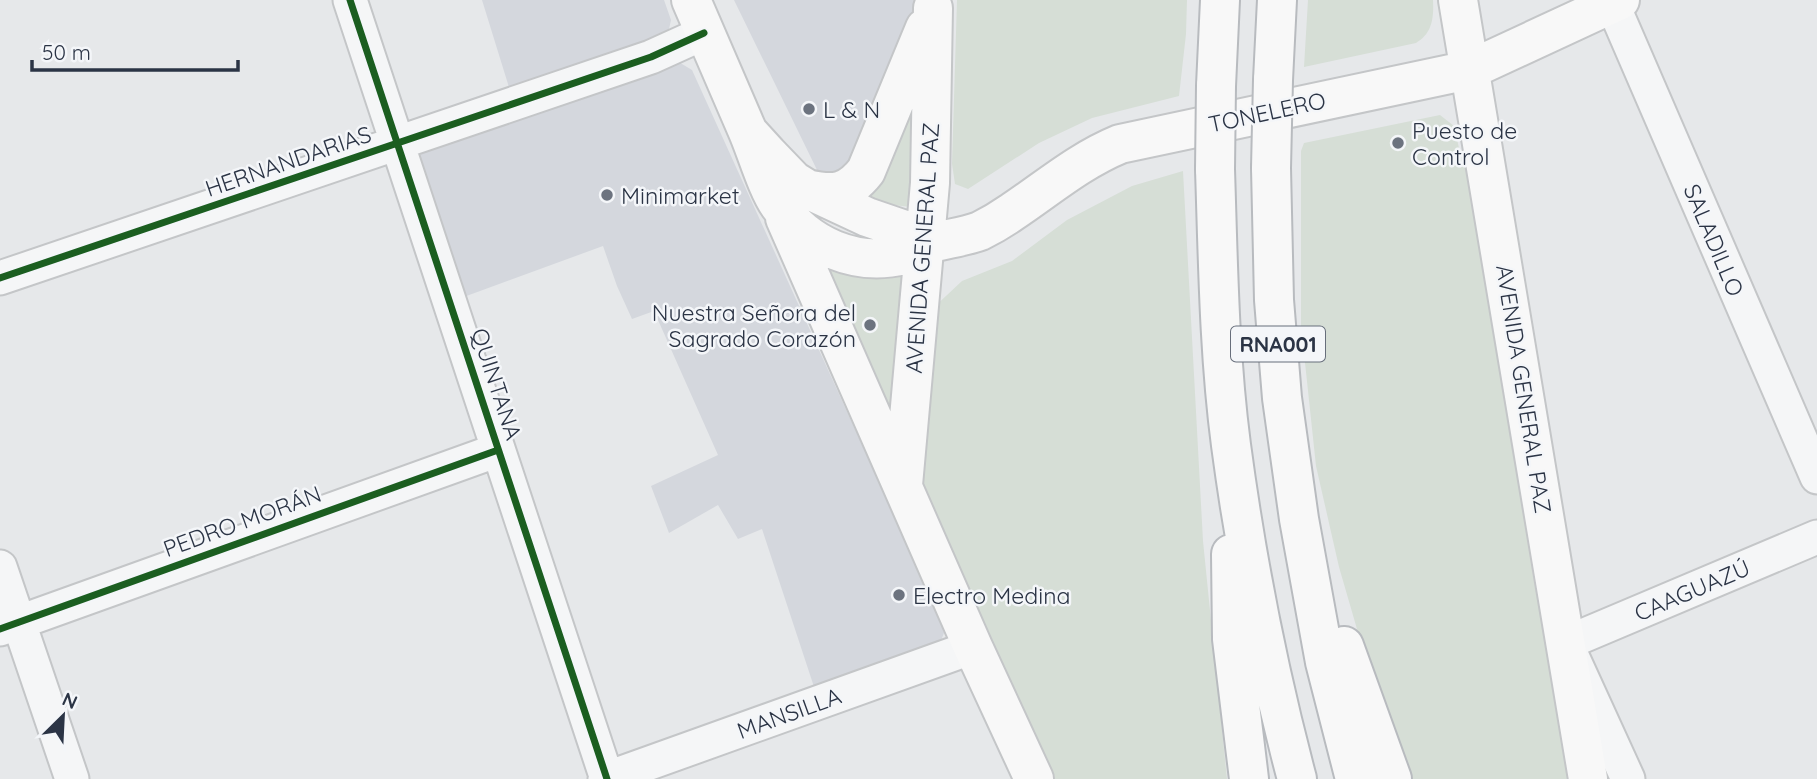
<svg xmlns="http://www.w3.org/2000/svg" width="1817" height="779" viewBox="0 0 1817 779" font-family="Quicksand,sans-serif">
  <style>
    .built { fill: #d4d7dd }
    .green { fill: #d6ded6 }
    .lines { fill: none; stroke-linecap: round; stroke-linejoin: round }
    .street-casing { stroke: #c4c6c8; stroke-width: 37 }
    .secondary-casing { stroke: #c4c6c8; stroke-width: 42 }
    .highway-casing { stroke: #b8bbbf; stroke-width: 42 }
    .street { stroke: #f5f6f7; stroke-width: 33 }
    .secondary { stroke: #f8f8f8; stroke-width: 38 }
    .highway { stroke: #f8f8f8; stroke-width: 38 }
    .highway-bridge-casing { stroke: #b8bbbf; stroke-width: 42; stroke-linecap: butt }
    .highway-bridge { stroke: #f8f8f8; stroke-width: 38 }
    .cycleway-casing { stroke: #f4f6f9; stroke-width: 11 }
    .cycleway { stroke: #1b5e20; stroke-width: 7 }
    .poi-dot { fill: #6c737f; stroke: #f4f6f9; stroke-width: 2.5 }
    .labels { text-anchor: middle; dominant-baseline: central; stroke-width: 5; stroke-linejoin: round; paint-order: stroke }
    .shield { fill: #f4f6f9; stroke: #676e7b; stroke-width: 2 }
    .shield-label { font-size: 21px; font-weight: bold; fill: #2b3445 }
    .poi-label { font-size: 23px; fill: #2b3445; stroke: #f4f6f9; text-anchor: start }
    .street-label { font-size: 23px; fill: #2b3445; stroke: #f4f6f9 }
  </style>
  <rect width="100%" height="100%" fill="#e6e8ea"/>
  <!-- built -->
  <path class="built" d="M482,0H664L671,20L669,29L663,37L512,97Z
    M734,0H923L856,165L841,178L818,172Z
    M677,61L692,70L942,621L944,633L940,643L818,699L762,529L738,539L718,505L669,533L651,486L718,455L654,311L632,319L617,286L603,246L461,298L416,168L420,155L430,145Z"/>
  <!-- green -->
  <path class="green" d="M957,0H1187L1186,34L1179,96L1092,118L1039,143L968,189L955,184L952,164Z
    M1308,0H1433C1434,18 1432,34 1416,43L1304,67Z
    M917,79L911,207L893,205L870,198Z
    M1440,115L1454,126L1461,157L1471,156L1584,779H1408L1368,667L1339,567L1316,466L1301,325V151L1304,143Z
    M1183,171L1203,541L1227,779H1053L921,489L931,310L962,281L1012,261L1067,220L1132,186Z
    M807,248L909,262L896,450Z"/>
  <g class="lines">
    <!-- street casing -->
    <g class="street-casing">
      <path id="street" d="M350,0L607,779
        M1612,3L1817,477
        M0,278L651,57L704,33
        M0,567L72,779
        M0,629L498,450
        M605,779L973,647
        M1628,779L1566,643L1817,537"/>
    </g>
    <!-- secondary casing -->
    <g class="secondary-casing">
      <path id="secondary" d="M691,0L748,132L768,154L794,181L807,189L867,217L902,229L925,245
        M1458,0L1588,779
        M748,132C757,153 767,188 779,205C807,246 856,267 904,255C913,253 920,247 928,244C945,239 964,237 980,231C990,226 1002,219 1012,212C1048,188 1079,161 1120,144L1469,70L1620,0
        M807,189C834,195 848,194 866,171L925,28
        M785,218L973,647L1034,779
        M903,485L930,183L933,8"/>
    </g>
    <!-- highway casing -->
    <g class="highway-casing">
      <path id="highway" d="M1273,80L1277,0
        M1216,86L1220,0
        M1271,168L1274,300L1282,398L1299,519L1325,662L1355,779
        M1215,169C1218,261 1219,354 1231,445C1246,557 1268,670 1297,779
        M1231,554L1232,639L1249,779
        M1344,646L1392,779"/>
    </g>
    <!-- street -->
    <use href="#street" class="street"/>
    <!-- secondary -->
    <use href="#secondary" class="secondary"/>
    <!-- highway -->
    <use href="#highway" class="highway"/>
    <!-- highway-bridge casing -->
    <g class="highway-bridge-casing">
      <path id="highway-bridge" d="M1271,168L1273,80
        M1215,169L1216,86"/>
    </g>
    <!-- highway-bridge -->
    <use href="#highway-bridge" class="highway-bridge"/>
    <!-- cycleway casing -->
    <g class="cycleway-casing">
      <path id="cycleway" d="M350,0L607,779
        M0,278L651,57L704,33
        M0,629L498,450"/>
    </g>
    <!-- cycleway -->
    <use href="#cycleway" class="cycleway"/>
  </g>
  <!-- markers -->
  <g class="poi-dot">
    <circle cx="809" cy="109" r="7"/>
    <circle cx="1398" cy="143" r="7"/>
    <circle cx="607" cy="195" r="7"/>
    <circle cx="870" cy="325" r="7"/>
    <circle cx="899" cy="595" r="7"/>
  </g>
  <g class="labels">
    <!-- shield labels -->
    <rect class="shield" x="1231" y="326.5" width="94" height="35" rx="5"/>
    <g class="shield-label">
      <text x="1278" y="344">RNA001</text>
    </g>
    <!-- poi labels -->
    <g class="poi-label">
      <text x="823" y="109">L &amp; N</text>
      <text x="1412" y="130">Puesto de<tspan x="1412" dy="26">Control</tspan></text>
      <text x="621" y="195">Minimarket</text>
      <text x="856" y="312" text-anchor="end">Nuestra Señora del<tspan x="856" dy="26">Sagrado Corazón</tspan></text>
      <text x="913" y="595">Electro Medina</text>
    </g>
    <!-- street labels -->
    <g class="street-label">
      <text transform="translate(1267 112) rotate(-12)">TONELERO</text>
      <text transform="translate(288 161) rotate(-19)">HERNANDARIAS</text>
      <text transform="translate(1714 240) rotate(67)">SALADILLO</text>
      <text transform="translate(922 248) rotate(-86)">AVENIDA GENERAL PAZ</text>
      <text transform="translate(497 384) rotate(72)">QUINTANA</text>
      <text transform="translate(1524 389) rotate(81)">AVENIDA GENERAL PAZ</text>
      <text transform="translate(242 521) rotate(-20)">PEDRO MORÁN</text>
      <text transform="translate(1692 590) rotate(-23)">CAAGUAZÚ</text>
      <text transform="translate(789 713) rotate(-20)">MANSILLA</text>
    </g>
  </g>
  <!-- north arrow -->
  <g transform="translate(63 716) rotate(24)" stroke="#f4f6f9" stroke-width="5" paint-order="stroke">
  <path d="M0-5L12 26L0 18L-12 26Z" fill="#2b3445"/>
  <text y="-10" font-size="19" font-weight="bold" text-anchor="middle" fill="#2b3445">N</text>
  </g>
  <!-- scale -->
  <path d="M32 60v10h206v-10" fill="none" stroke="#2b3445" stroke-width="3.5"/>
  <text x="42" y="60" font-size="21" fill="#2b3445" stroke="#f4f6f9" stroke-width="5" paint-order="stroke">50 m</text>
</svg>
